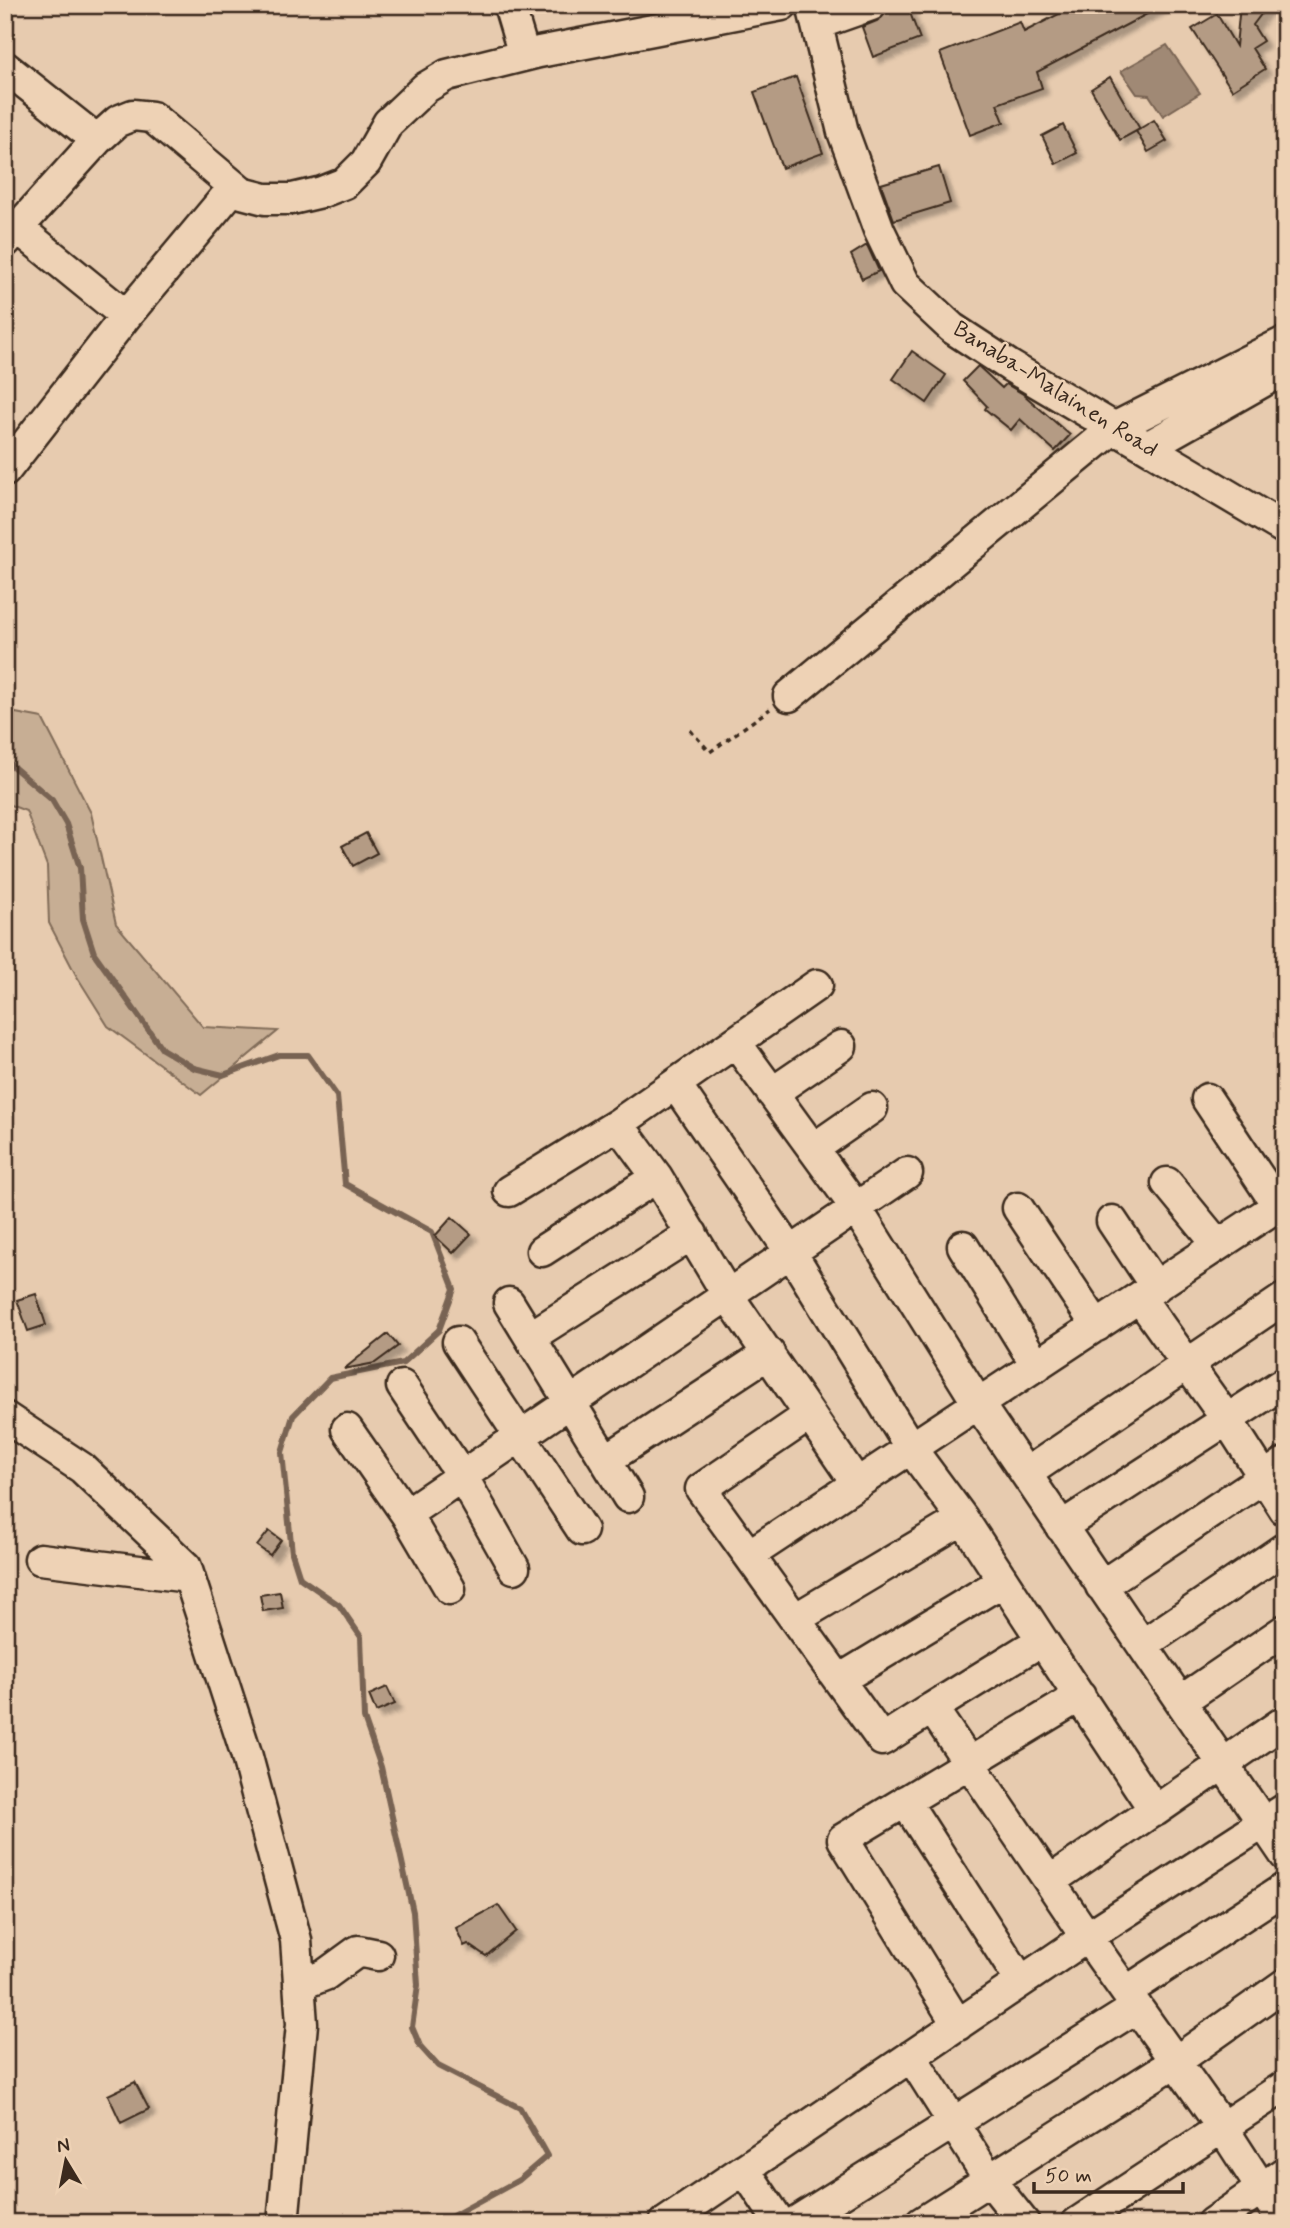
<svg xmlns="http://www.w3.org/2000/svg" width="1290" height="2228" viewBox="0 0 1290 2228" font-family="Mynerve,sans-serif">
  <style>
    .green { fill: #c7ae94; stroke: #816c59; stroke-width: 2 }
    .water { fill: #a08974; stroke: #786352; stroke-width: 2 }
    .lines { fill: none; stroke-linecap: round; stroke-linejoin: round }
    .stream { stroke: #786352; stroke-width: 6 }
    .building { fill: #b49b84; stroke: #3b2a1e; stroke-width: 2; filter: url(#shadow) }
    .minor-casing { stroke: #3b2a1e; stroke-width: 35 }
    .path { stroke: #3b2a1e; stroke-width: 3.5; stroke-dasharray: 5 5; stroke-linecap: butt }
    .minor { stroke: #eed2b5; stroke-width: 30 }
    .labels { text-anchor: middle; dominant-baseline: central; stroke-width: 5; stroke-linejoin: round; paint-order: stroke }
    .street-label { font-size: 23px; fill: #3b2a1e; stroke: #eed2b5 }
  </style>
  <defs>
    <filter id="shadow"><feDropShadow dx="6" dy="6" stdDeviation="2" flood-color="#0004"/></filter>
  </defs>
  <rect width="100%" height="100%" fill="#e7cbaf"/>
  <filter id="ink" filterUnits="userSpaceOnUse"><feTurbulence type="fractalNoise" baseFrequency=".0143" numOctaves="2"/><feDisplacementMap in="SourceGraphic" scale="14" xChannelSelector="R" yChannelSelector="G"/><feConvolveMatrix kernelMatrix="1 2 1 2 8 2 1 2 1" color-interpolation-filters="sRGB"/></filter>
  <g filter="url(#ink)">
    <!-- green -->
    <path class="green" d="M5,711L42,718L91,813L116,924L203,1027L278,1031L201,1095L108,1026L76,975L49,923L47,866L26,811L5,803Z"/>
    <!-- water -->
    <path class="water" d="M1167,45L1200,93L1163,116L1149,95L1137,94L1121,71Z"/>
    <g class="lines">
      <!-- stream -->
      <path class="stream" d="M5,765L10,764L52,800L66,824L80,868L83,919L94,953L162,1049L194,1068L223,1075L279,1055H308L337,1096L345,1184L432,1232L454,1289L439,1330L403,1363L330,1378L293,1416L282,1452L292,1553L300,1578L339,1605L361,1637L364,1718L381,1767L413,1912L418,1985L412,2027L420,2046L438,2066L520,2108L547,2156L519,2180L440,2223"/>
    </g>
    <!-- building -->
    <path class="building" d="M900,5H907L920,39L873,57L862,27L877,21L887,10Z
      M1076,5H1164L1037,72L1042,88L997,104L1004,122L970,135L940,53L1020,22L1024,32Z
      M1240,5H1268L1253,25L1263,41L1252,48L1265,69L1232,90L1192,29L1217,14L1236,46Z
      M796,77L823,153L782,168L754,92Z
      M1110,77L1140,129L1120,140L1091,89Z
      M1154,120L1167,141L1148,152L1136,131Z
      M1063,125L1077,153L1056,164L1042,136Z
      M939,167L950,203L894,220L881,184Z
      M867,245L879,271L862,279L851,255Z
      M912,351L946,375L927,403L893,379Z
      M978,366L1002,388L1006,384L1023,394L1070,435L1055,451L1020,419L1011,430L985,409L987,406L963,381Z
      M366,833L377,853L353,866L342,846Z
      M452,1217L471,1234L453,1253L435,1236Z
      M36,1294L46,1325L28,1331L17,1300Z
      M388,1334L398,1346L375,1363L344,1369Z
      M269,1531L281,1540L270,1555L257,1546Z
      M280,1592L283,1608L263,1611L260,1595Z
      M387,1687L395,1704L376,1712L369,1695Z
      M498,1905L516,1931L486,1956L468,1944L464,1946L456,1928Z
      M135,2082L149,2109L121,2123L108,2095Z"/>
    <g class="lines">
      <!-- minor casing -->
      <g class="minor-casing">
        <path id="minor" d="M509,5L524,55
          M812,5L843,132L879,230L905,284L952,328L1010,366L1285,529
          M817,24L871,5
          M5,67L97,140
          M18,228L126,316
          M5,242L97,140L118,121L133,115L152,117L242,193L265,199H292L322,192L345,183L366,162L388,123L425,88L447,75L539,52L782,5
          M1147,447L1285,369
          M5,471L126,316L234,187
          M789,696L1114,428L1285,342
          M736,1043L856,1208L979,1405L1285,1855
          M772,1093L841,1046
          M1207,1099L1278,1206
          M618,1124L657,1177L729,1297L857,1484
          M813,1149L872,1108
          M1167,1183L1218,1245
          M509,1191L618,1124L817,985
          M1018,1208L1097,1326
          M1112,1221L1156,1287
          M963,1246L1037,1366
          M542,1251L657,1177
          M1140,1298L1228,1421L1285,1510
          M509,1303L628,1497
          M530,1337L692,1234
          M458,1342L582,1530
          M402,1386L462,1476L514,1568
          M808,1416L701,1489L882,1740L932,1708
          M5,1417L82,1468L186,1567L246,1753L296,1940L302,2024L283,2223
          M347,1429L406,1514L450,1589
          M606,1460L769,1353
          M1027,1473L1285,1298
          M406,1514L907,1173
          M1061,1527L1285,1382
          M749,1555L1285,1201
          M40,1559L189,1577
          M1101,1586L1285,1463
          M795,1619L963,1519
          M1042,1640L1155,1811L1285,1721
          M1144,1644L1285,1548
          M839,1680L1003,1581
          M1181,1701L1285,1630
          M905,1801L1020,1980
          M1050,1881L1154,1810
          M299,1985L325,1975L358,1951L378,1955
          M1126,1992L1285,1888
          M958,2025L843,1839L1080,1696
          M911,2056L989,2179L1024,2223
          M744,2169L780,2223
          M665,2223L1087,1937L932,1708L1042,1640L963,1519L912,1450L792,1254L676,1085
          M794,2223L1137,2007
          M921,2223L1175,2062L1285,1984
          M1077,2223L1285,2086
          M1212,2223L1285,2172
          M1284,2223L1222,2127L1087,1937L1285,1809"/>
      </g>
      <!-- path -->
      <path class="path" d="M690,730L710,752L770,709"/>
      <!-- minor -->
      <use href="#minor" class="minor"/>
    </g>
  </g>
  <g class="labels">
    <!-- street labels -->
    <g class="street-label">
      <text transform="translate(1055 390) rotate(32)">Banaba-Malainen Road</text>
    </g>
  </g>
  <!-- margin -->
  <rect width="1290" height="2228" fill="none" stroke="#eed2b5" stroke-width="28"/>
  <rect x="14" y="14" width="1262" height="2200" fill="none" stroke="#3b2a1e" stroke-width="2.5" filter="url(#ink)"/>
  <!-- north arrow -->
  <g transform="translate(66 2161) rotate(350)" stroke="#eed2b5" stroke-width="5" paint-order="stroke">
  <path d="M0-5L12 26L0 18L-12 26Z" fill="#3b2a1e"/>
  <text y="-10" font-size="19" font-weight="bold" text-anchor="middle" fill="#3b2a1e">N</text>
  </g>
  <!-- scale -->
  <path d="M1034 2182v10h149v-10" fill="none" stroke="#3b2a1e" stroke-width="3.5"/>
  <text x="1045" y="2182" font-size="21" fill="#3b2a1e" stroke="#eed2b5" stroke-width="5" paint-order="stroke">50 m</text>
</svg>
